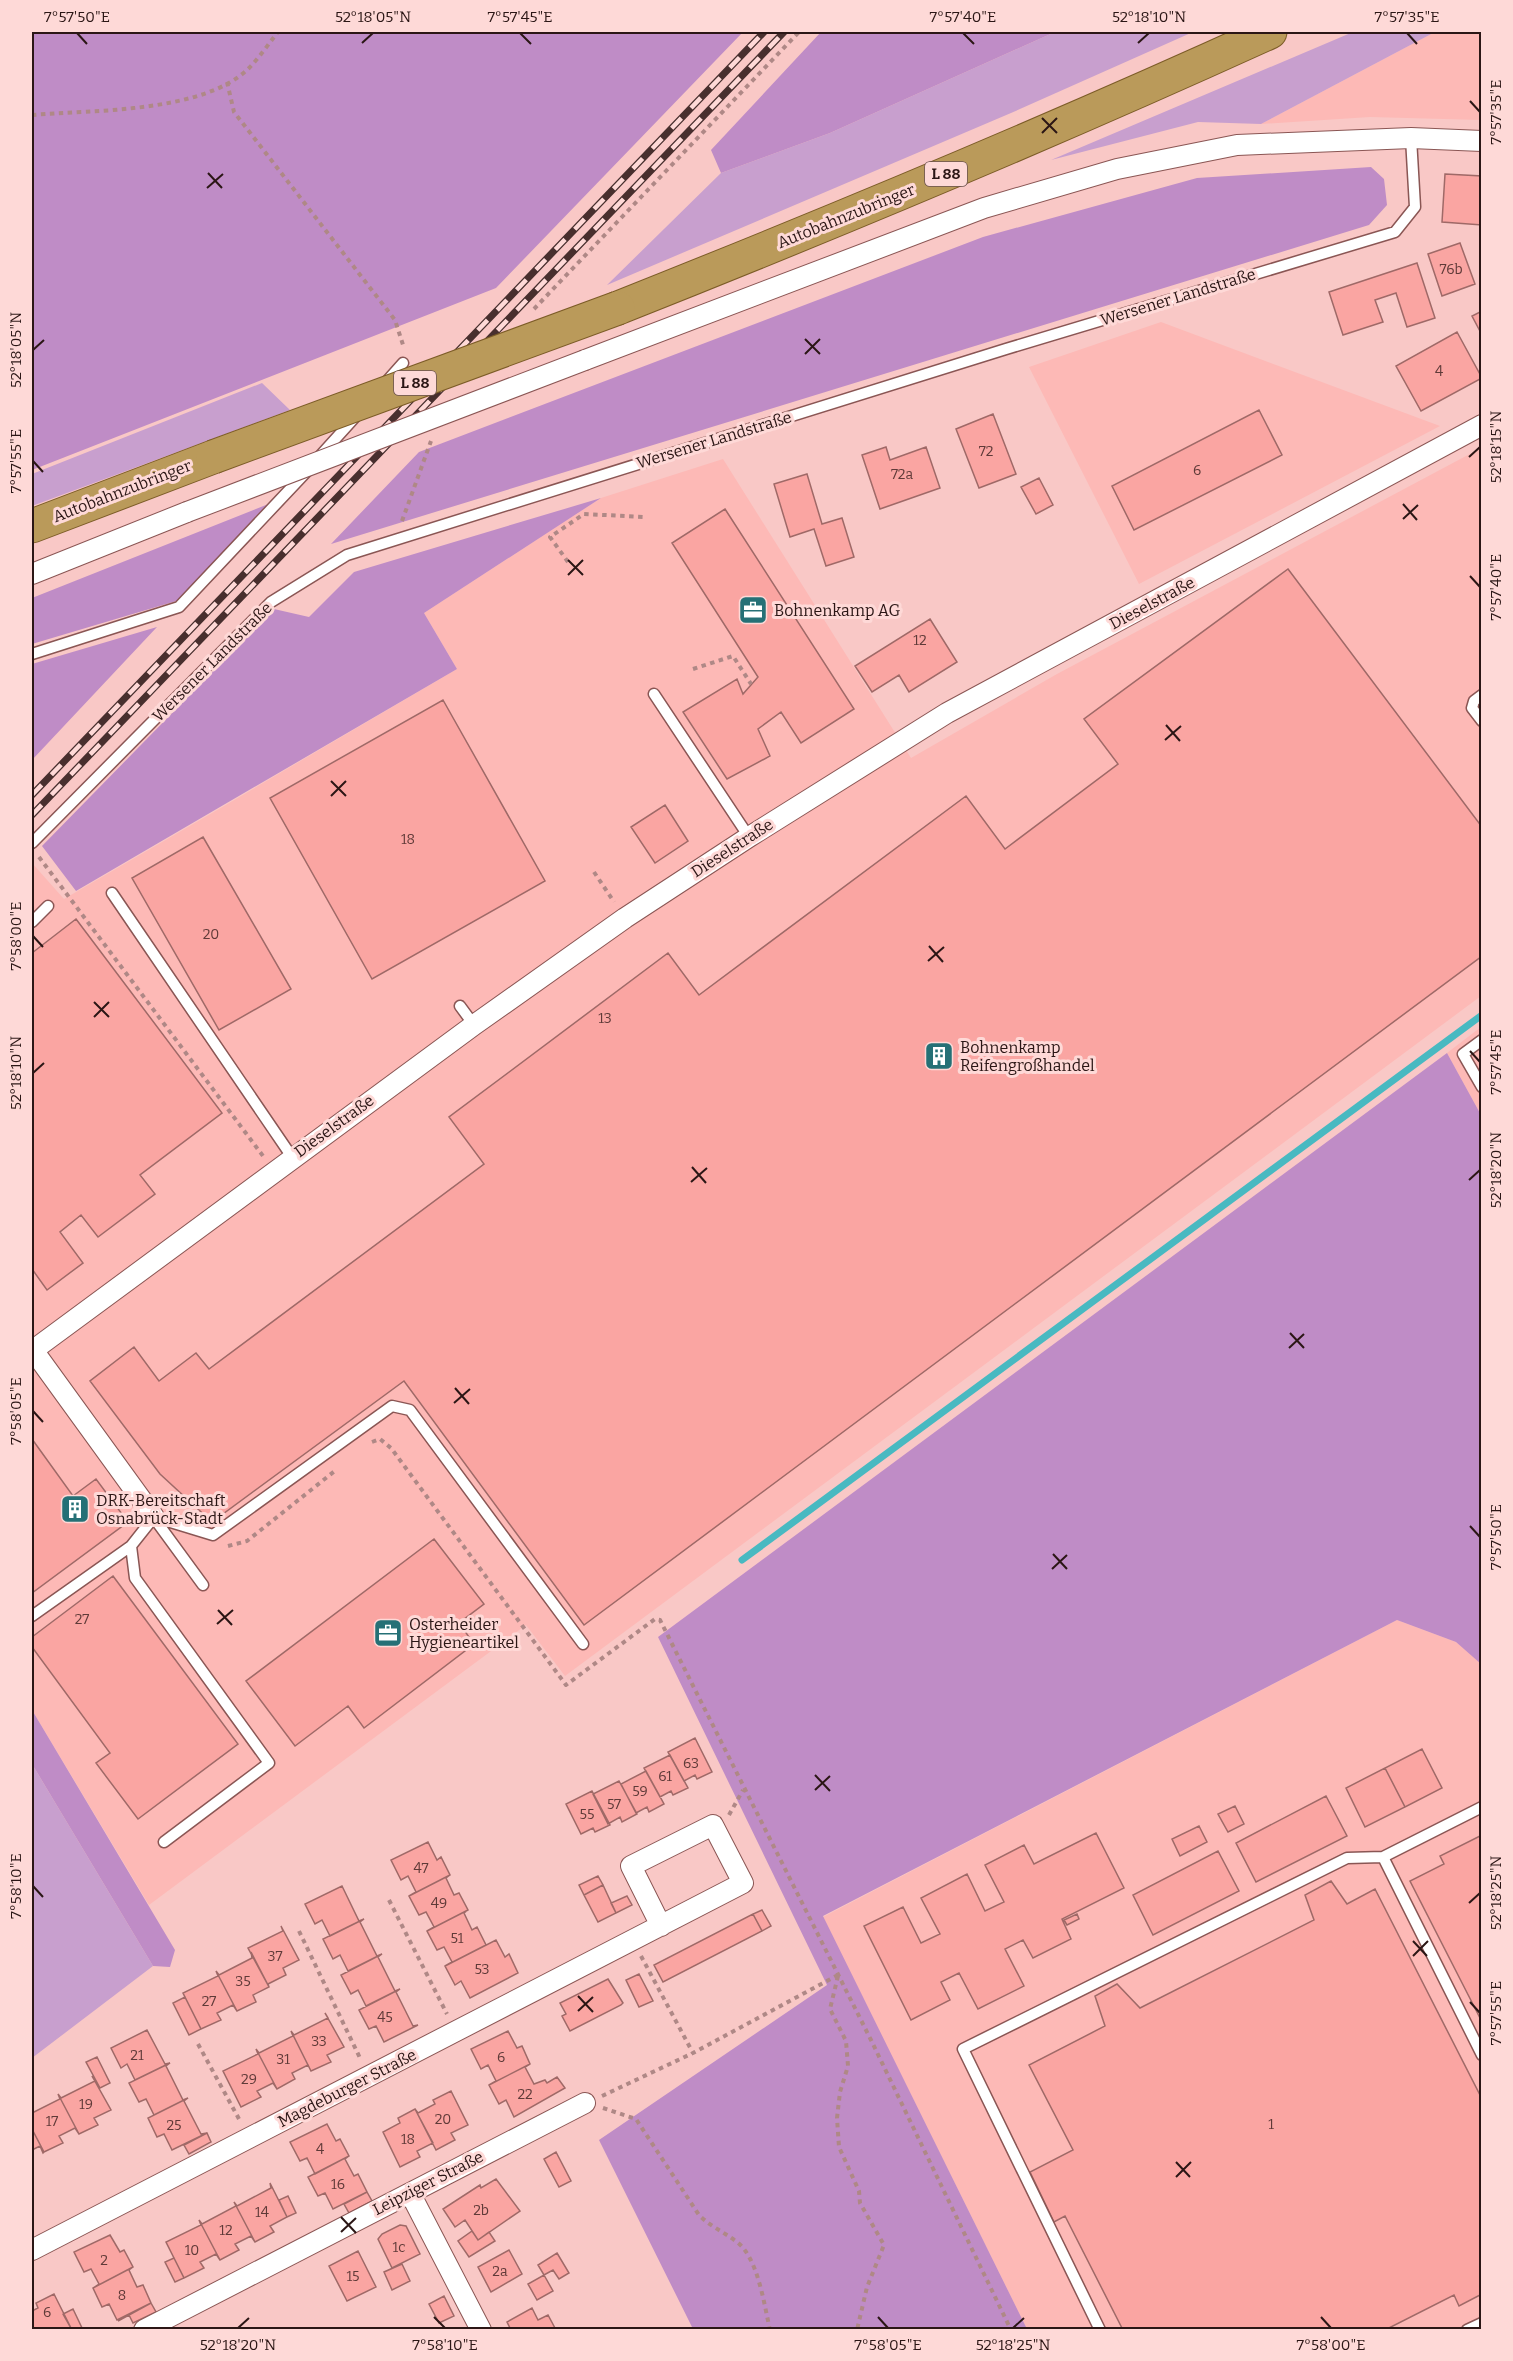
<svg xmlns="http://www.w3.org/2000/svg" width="1513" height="2361" viewBox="0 0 1513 2361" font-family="Bitter,serif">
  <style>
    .built { fill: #fdb9b6 }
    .green { fill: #c89fce }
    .forest { fill: #bf8cc6 }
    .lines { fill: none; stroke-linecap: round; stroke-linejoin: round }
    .stream { stroke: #48b9c1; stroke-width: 7 }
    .building { fill: #faa5a2; stroke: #9f6967; stroke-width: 1.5 }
    .service-casing { stroke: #8a5654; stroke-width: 13 }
    .minor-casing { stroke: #8a5654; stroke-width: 22 }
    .trunk-casing { stroke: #7c5c27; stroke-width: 35 }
    .path { stroke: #af8886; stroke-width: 4; stroke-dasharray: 4.5 4.5; stroke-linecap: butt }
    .service { stroke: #fff; stroke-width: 10 }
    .minor { stroke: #fff; stroke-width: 20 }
    .trunk { stroke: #ba9a5a; stroke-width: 33 }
    .rail-casing { stroke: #482f2e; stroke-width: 7 }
    .rail { stroke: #fed9d7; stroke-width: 4.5; stroke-dasharray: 14; stroke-linecap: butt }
    .minor-bridge-casing { stroke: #8a5654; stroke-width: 22; stroke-linecap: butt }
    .trunk-bridge-casing { stroke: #7c5c27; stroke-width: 35; stroke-linecap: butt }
    .minor-bridge { stroke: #fff; stroke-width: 20 }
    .trunk-bridge { stroke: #ba9a5a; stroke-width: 33 }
    .ticks { fill: none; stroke: #2b1615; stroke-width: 2 }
    .labels { text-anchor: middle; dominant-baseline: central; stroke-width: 6; stroke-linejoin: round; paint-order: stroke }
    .number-label { font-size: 14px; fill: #5f3a38 }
    .shield { fill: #fed9d7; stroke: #6a504f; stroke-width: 1.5 }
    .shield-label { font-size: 15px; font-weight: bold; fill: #2b1615 }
    .street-label { font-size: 16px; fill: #2b1615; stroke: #fed9d7 }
    .poi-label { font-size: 16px; fill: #2b1615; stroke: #fed9d7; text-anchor: start }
    .neatline { fill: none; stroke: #2b1615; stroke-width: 2 }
    .ticks-label { font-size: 15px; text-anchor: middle; fill: #2b1615 }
  </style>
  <rect width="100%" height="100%" fill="#f9c8c6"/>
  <!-- built -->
  <path class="built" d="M1435,32H1481V120L1370,117L1261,124Z
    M1161,322L1440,426L1139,584L1029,367Z
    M1481,448V996L565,1676L526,1625L149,1905L32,1710V863L64,899L212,813L457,669L424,613L601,498L723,459L911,758L1057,674Z
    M1481,1027V1115L1447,1053Z
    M1397,1620L1456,1642L1482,1664L1481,2329H1027L823,1917Z"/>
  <!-- green -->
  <path class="green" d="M1055,32H1193L1011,113L607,285L721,173L830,133Z
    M1353,32H1435L1261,124L1198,122L1051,160Z
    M262,383L290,410L32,506V474Z
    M32,1764L153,1966L32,2058Z"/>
  <!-- forest -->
  <path class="forest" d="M32,32H743L496,288L32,470Z
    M821,32H1055L830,133L721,173L711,150Z
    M1371,167L1384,179L1387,205L1369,225L331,544L419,452L983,237L1197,178Z
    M601,498L424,613L457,669L76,891L42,846L274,609L309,617L354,572Z
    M276,501L183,599L32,644V598Z
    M157,627L32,760V664Z
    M1447,1053L1481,1115V1664L1456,1642L1397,1620L823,1916L1027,2329H693L599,2140L827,1985L658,1637Z
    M32,1710L175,1950L170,1967L153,1966L32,1764Z"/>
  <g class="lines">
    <!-- stream -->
    <path class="stream" d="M742,1560L1482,1015"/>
  </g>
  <!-- building -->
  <path class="building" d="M1445,174L1482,176V225L1442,222Z
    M1460,243L1475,284L1442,296L1428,254Z
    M1417,263L1435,318L1407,327L1396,293L1375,300L1383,322L1343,335L1329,292Z
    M1482,311V335L1472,316Z
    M1457,332L1482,378L1421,411L1396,366Z
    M1259,410L1282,455L1134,530L1112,486Z
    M993,414L1016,474L979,488L956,429Z
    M886,447L890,460L926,447L940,488L880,509L862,455Z
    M807,474L822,524L842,518L854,557L826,566L814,529L790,537L774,484Z
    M1039,478L1053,505L1036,514L1021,487Z
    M725,509L854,709L801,743L781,712L758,729L770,756L727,779L683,712L737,679L743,694L758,677L672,543Z
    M1288,569L1482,827V956L584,1625L404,1381L212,1522L160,1474L90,1381L134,1347L159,1381L196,1353L209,1369L484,1164L449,1117L668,953L699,995L966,796L1005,849L1118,764L1084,719Z
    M930,619L957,662L909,692L899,675L872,692L855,666Z
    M443,700L545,881L372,979L270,798Z
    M665,805L688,841L655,863L631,827Z
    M203,837L291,989L219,1030L132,878Z
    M76,919L222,1113L140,1175L155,1194L98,1237L81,1215L60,1232L83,1263L47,1290L32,1269V953Z
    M32,1439L73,1496L96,1479L128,1522L32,1593Z
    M434,1539L484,1604L459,1623L474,1644L364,1728L348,1706L295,1746L246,1681Z
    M113,1576L238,1744L138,1819L96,1763L110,1753L32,1647V1637Z
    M695,1738L712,1772L697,1779L695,1775L684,1781L668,1752Z
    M1422,1749L1442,1788L1405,1807L1385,1768Z
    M670,1755L688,1788L673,1795L671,1791L660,1797L644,1768Z
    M1385,1768L1405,1807L1365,1827L1346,1788Z
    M646,1771L664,1804L649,1812L647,1807L636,1813L621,1784Z
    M619,1781L637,1814L622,1822L620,1817L608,1824L593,1794Z
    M592,1791L610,1825L595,1832L593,1828L581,1834L566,1804Z
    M1326,1796L1347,1836L1256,1882L1236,1843Z
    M1235,1806L1244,1824L1228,1832L1218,1814Z
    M1199,1826L1207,1842L1180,1856L1172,1839Z
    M1096,1833L1124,1888L1062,1919L1071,1939L1033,1958L1023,1940L1005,1949L1024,1986L978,2009L959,1973L941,1982L950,2000L911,2020L864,1926L903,1907L921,1943L940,1934L921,1898L967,1874L985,1911L1004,1902L985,1865L1024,1845L1034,1864Z
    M1482,1835V2022L1410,1881L1444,1864L1440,1856Z
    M428,1842L437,1860L441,1857L450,1875L409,1896L416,1892L408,1876L401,1880L391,1860Z
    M1218,1851L1239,1891L1153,1935L1133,1895Z
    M450,1875L446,1878L454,1895L459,1893L468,1910L427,1931L434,1927L426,1912L419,1915L409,1896Z
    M598,1876L603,1885L584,1895L579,1885Z
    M1331,1881L1347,1904L1375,1889L1482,2099V2294L1459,2306L1454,2295L1385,2330H1123L1065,2216L1054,2222L1030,2172L1073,2150L1029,2065L1105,2026L1095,1996L1117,1984L1140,2008L1314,1920L1305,1895Z
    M603,1885L616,1913L598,1922L584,1895Z
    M342,1886L359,1921L364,1919L330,1936L322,1920L315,1924L305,1904Z
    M627,1896L632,1905L616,1913L611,1903Z
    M468,1910L464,1913L472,1930L477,1927L486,1945L445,1966L452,1962L444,1947L437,1950L427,1931Z
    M762,1910L771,1926L762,1931L753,1914Z
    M753,1914L762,1931L663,1982L654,1965Z
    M1077,1914L1079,1919L1067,1925L1064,1920Z
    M364,1919L360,1922L377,1956L382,1954L348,1971L340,1955L333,1959L323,1939Z
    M281,1926L299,1960L283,1968L286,1975L268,1984L269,1987L248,1948L283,1931Z
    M496,1940L505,1957L509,1954L518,1973L470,1998L461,1981L455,1985L445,1966Z
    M251,1952L269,1987L253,1995L256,2002L237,2011L216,1971L219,1975L252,1958Z
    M382,1954L378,1957L395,1991L400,1989L366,2006L358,1990L351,1994L341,1975Z
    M216,1971L237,2011L233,2005L217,2013L221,2020L201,2029L183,1993L218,1976Z
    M639,1974L653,2001L639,2007L626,1980Z
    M608,1979L623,2003L621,2005L570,2031L562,2016L566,2014L560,2003Z
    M400,1989L396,1992L413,2026L418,2025L384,2042L376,2026L369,2029L359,2010Z
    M185,1997L201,2029L189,2035L173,2003Z
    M325,2013L344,2047L327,2055L331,2062L311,2071L291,2031L294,2035L328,2018Z
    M147,2030L165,2064L170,2063L135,2080L127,2064L121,2068L111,2048Z
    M291,2031L311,2071L308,2065L292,2073L295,2079L277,2089L256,2049L259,2053L293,2036Z
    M508,2031L517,2048L522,2046L530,2064L489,2085L496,2081L488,2065L481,2069L471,2049Z
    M256,2049L277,2089L273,2083L257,2091L261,2097L241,2107L223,2071L258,2054Z
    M97,2057L110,2083L100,2088L86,2062Z
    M170,2063L166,2066L183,2100L188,2098L154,2115L146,2099L139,2102L129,2083Z
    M530,2064L525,2067L534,2084L545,2080L547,2083L557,2077L565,2088L514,2117L506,2100L499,2104L489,2085Z
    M92,2076L111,2110L94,2118L98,2125L79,2134L58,2094L61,2098L95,2081Z
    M451,2091L468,2125L451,2133L455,2140L436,2150L415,2109L418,2113L435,2104L433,2100Z
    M58,2094L79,2134L75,2128L59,2136L63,2143L44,2152L32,2129V2113L60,2099Z
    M188,2098L184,2101L201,2134L207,2133L172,2150L164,2134L157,2137L148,2118Z
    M415,2109L433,2143L417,2151L420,2157L400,2167L383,2132L400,2123L398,2118Z
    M327,2124L336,2141L340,2139L349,2156L315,2174L307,2158L300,2161L290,2142Z
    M32,2129L44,2152L43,2153L40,2146L32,2150Z
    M207,2133L211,2142L189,2154L184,2145Z
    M556,2152L571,2181L559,2187L544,2159Z
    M349,2156L345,2159L354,2176L358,2174L367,2192L333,2209L325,2193L318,2196L308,2177Z
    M496,2179L520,2211L478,2240L465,2220L455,2227L443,2209L480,2185L481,2188Z
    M270,2183L287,2217L270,2226L274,2232L255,2242L234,2202L237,2206L271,2188Z
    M367,2192L372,2201L349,2213L344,2204Z
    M288,2196L296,2213L287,2217L279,2200Z
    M234,2202L255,2242L251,2236L235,2244L239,2250L220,2260L199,2220L202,2224L236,2206Z
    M199,2220L220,2260L216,2254L200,2262L204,2268L184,2278L166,2242L201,2225Z
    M400,2225L406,2226L420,2254L392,2268L378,2239L382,2234Z
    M472,2231L478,2240L489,2232L495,2241L469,2257L458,2241Z
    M110,2235L120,2252L124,2250L133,2267L93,2288L99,2284L91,2269L84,2272L74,2252Z
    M509,2250L522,2274L491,2292L478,2267Z
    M358,2251L376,2287L347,2301L329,2266Z
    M557,2253L569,2273L559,2279L553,2270L544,2275L538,2265Z
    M174,2258L184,2278L175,2282L165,2262Z
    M402,2264L410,2281L392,2290L384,2272Z
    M133,2267L129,2270L137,2287L143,2285L151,2303L117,2320L109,2304L102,2307L93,2288Z
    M544,2275L553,2291L537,2300L528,2284Z
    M54,2294L71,2328L32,2330V2311L38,2308L36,2303Z
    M444,2296L454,2316L439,2323L429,2304Z
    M151,2303L156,2312L133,2323L129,2315L118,2321Z
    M532,2308L538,2320L548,2315L556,2330H511L507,2322Z
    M73,2309L83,2330H72L63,2314Z"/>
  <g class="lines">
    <!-- service casing -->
    <g class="service-casing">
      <path id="service" d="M387,381L403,363
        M319,457L357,415
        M32,654L179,607L309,469
        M654,694L749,837
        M1482,695L1474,701L1472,708L1482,721
        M32,843L271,602L347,555L1006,349L1395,232L1415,207L1411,138
        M112,893L292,1157
        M32,922L48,906
        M460,1006L474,1025
        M1482,1040L1463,1054L1482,1087
        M154,1517L213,1535L392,1406L410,1410L583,1644
        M154,1517L131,1546L135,1578L269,1763L164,1842
        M154,1518L203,1585
        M32,1616L131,1546
        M1383,1857L1482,2055
        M1100,2330L963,2049L1347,1858L1383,1857L1482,1807
        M1467,2330L1482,2323"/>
    </g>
    <!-- minor casing -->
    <g class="minor-casing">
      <path id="minor" d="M585,360L984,208L1117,169L1237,145L1411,138L1482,141
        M32,574L187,512
        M33,1350L154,1517
        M32,1351L474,1025L625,918L749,837L947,713L1482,425
        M410,2193L481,2330
        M32,2250L743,1883L713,1825L631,1866L661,1926
        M144,2330L585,2103"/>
    </g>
    <!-- trunk casing -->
    <g class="trunk-casing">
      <path id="trunk" d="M618,308C837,221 1055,130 1270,32
        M32,526L213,457"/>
    </g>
    <!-- path -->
    <path class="path" d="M227,82L234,112L395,320L404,348
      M32,115C93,110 204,113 249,68C260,57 269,43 278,32
      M534,309L799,32
      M402,521L431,441
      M568,562L550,537L584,514L645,517
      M693,669L733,656L751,684
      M39,857L263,1156
      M594,872L614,902
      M372,1442L380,1439L391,1448L566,1685L655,1619L660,1620L871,2040L1011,2330
      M228,1546L247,1541L336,1470
      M729,1815L743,1790
      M389,1900L447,2014
      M299,1931L360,2058
      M641,1956L693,2053
      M838,1976L830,2009L846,2041L848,2066L840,2092L837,2118L839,2147L859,2191L860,2203L884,2245L867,2287L857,2330
      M198,2044L239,2119
      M602,2096L693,2053L838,1975
      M603,2108L636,2119L699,2215C711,2227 724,2232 737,2242C758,2258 764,2304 770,2330"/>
    <!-- service -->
    <use href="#service" class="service"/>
    <!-- minor -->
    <use href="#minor" class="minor"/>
    <!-- trunk -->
    <use href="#trunk" class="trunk"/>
    <!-- rail casing -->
    <g class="rail-casing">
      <path id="rail" d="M32,795L764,32
        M32,815L784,32"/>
    </g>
    <!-- rail -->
    <use href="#rail" class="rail"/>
    <!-- minor-bridge casing -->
    <g class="minor-bridge-casing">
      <path id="minor-bridge" d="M187,512L585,360"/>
    </g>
    <!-- trunk-bridge casing -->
    <g class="trunk-bridge-casing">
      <path id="trunk-bridge" d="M213,457L618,308"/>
    </g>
    <!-- minor-bridge -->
    <use href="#minor-bridge" class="minor-bridge"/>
    <!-- trunk-bridge -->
    <use href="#trunk-bridge" class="trunk-bridge"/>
  </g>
  <!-- ticks -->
  <path class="ticks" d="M77,33L87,44M520,33L531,44M963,33L974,44M1407,33L1417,44M362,43L373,33M1138,43L1149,33M1470,101L1480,112M1042,118L1057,133M1042,133L1057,118M208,173L222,188M207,188L223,174M805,339L820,354M33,350L44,340M805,354L820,339M1469,457L1480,447M33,461L43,472M1403,504L1417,520M1403,519L1418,505M568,560L583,575M568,575L583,560M1470,576L1480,587M1166,725L1180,741M1165,740L1181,726M331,781L346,796M331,796L346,781M33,936L43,947M929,946L943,962M928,961L944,947M94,1002L109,1017M94,1017L109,1002M1470,1051L1480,1062M33,1073L44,1063M692,1167L706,1183M1469,1180L1480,1170M691,1182L707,1168M1290,1333L1304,1348M1289,1348L1304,1334M455,1388L469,1404M454,1403L470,1389M33,1411L43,1422M1470,1526L1480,1537M1053,1554L1067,1569M1052,1569L1067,1555M218,1610L232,1625M217,1624L233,1610M815,1775L830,1791M815,1790L830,1776M33,1886L43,1897M1469,1903L1480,1893M1413,1941L1427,1956M1413,1956L1428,1941M578,1996L593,2012M1470,2002L1480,2013M578,2011L593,1997M1176,2162L1190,2177M1176,2177L1191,2162M341,2217L356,2233M341,2232L356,2218M434,2317L445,2328M878,2317L888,2328M1321,2317L1331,2328M238,2328L249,2318M1013,2328L1024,2318"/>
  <!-- icons -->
  <defs>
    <g id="office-square" transform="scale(1.5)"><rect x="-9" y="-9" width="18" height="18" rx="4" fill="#257076" stroke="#fed9d7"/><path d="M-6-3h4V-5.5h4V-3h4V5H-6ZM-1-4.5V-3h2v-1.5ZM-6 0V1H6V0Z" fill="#fff"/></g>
    <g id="building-square" transform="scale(1.5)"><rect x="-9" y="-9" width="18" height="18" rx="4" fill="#257076" stroke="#fed9d7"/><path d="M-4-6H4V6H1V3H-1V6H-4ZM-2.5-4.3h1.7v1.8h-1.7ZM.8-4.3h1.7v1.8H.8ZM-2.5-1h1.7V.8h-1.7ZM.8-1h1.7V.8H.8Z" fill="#fff"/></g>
  </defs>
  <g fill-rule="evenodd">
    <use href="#office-square" x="753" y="610"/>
    <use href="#building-square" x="939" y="1056"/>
    <use href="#building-square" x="75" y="1509"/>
    <use href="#office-square" x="388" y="1633"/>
  </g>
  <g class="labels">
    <!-- number labels -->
    <g class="number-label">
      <text x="1451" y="269">76b</text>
      <text x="1439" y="371">4</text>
      <text x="986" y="451">72</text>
      <text x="1197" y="470">6</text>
      <text x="902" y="474">72a</text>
      <text x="920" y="640">12</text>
      <text x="408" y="839">18</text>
      <text x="211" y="934">20</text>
      <text x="605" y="1018">13</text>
      <text x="82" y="1619">27</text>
      <text x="691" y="1763">63</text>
      <text x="665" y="1776">61</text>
      <text x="640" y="1791">59</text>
      <text x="614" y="1804">57</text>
      <text x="587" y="1814">55</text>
      <text x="421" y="1868">47</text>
      <text x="439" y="1903">49</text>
      <text x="457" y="1938">51</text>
      <text x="275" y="1956">37</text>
      <text x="482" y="1969">53</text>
      <text x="243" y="1981">35</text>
      <text x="209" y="2001">27</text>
      <text x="385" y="2017">45</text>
      <text x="319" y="2041">33</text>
      <text x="137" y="2055">21</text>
      <text x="501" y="2057">6</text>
      <text x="283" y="2059">31</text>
      <text x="249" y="2079">29</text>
      <text x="525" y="2094">22</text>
      <text x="86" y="2104">19</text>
      <text x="443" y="2119">20</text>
      <text x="52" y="2121">17</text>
      <text x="1271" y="2124">1</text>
      <text x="174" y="2125">25</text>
      <text x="408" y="2139">18</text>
      <text x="320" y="2149">4</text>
      <text x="338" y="2184">16</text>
      <text x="481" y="2210">2b</text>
      <text x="262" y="2212">14</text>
      <text x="226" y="2230">12</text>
      <text x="399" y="2247">1c</text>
      <text x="192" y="2250">10</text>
      <text x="104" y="2260">2</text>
      <text x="500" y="2271">2a</text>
      <text x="353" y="2276">15</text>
      <text x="122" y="2295">8</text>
      <text x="47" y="2312">6</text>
    </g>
    <!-- shield labels -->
    <g class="shield">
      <rect x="925" y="162" width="42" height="24" rx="4.5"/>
      <rect x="394" y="371" width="42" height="24" rx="4.5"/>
    </g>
    <g class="shield-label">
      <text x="946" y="174">L 88</text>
      <text x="415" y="383">L 88</text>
    </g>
    <!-- street labels -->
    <g class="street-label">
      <text transform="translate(846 216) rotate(-22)">Autobahnzubringer</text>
      <text transform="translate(1178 297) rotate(-17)">Wersener Landstraße</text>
      <text transform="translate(714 440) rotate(-17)">Wersener Landstraße</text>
      <text transform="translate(122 491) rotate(-21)">Autobahnzubringer</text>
      <text transform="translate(1152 603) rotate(-28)">Dieselstraße</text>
      <text transform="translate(212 662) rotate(-45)">Wersener Landstraße</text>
      <text transform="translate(732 848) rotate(-33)">Dieselstraße</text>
      <text transform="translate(334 1126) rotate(-36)">Dieselstraße</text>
      <text transform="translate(347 2088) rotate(-27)">Magdeburger Straße</text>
      <text transform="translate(428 2183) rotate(-27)">Leipziger Straße</text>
    </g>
    <!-- poi labels -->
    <g class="poi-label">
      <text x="774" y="610">Bohnenkamp AG</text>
      <text x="960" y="1047">Bohnenkamp<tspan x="960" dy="18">Reifengroßhandel</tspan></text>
      <text x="96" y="1500">DRK-Bereitschaft<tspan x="96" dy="18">Osnabrück-Stadt</tspan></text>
      <text x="409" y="1624">Osterheider<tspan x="409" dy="18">Hygieneartikel</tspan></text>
    </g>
  </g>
  <!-- border -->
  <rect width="1513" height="2361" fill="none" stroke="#fed9d7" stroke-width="66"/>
  <rect x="33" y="33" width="1447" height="2295" class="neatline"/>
  <g class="ticks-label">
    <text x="77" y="22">7°57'50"E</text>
    <text x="373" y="22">52°18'05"N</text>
    <text x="520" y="22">7°57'45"E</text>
    <text x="963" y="22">7°57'40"E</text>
    <text x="1149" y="22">52°18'10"N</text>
    <text x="1407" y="22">7°57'35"E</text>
    <text transform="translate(1496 112) rotate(-90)" y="5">7°57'35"E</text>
    <text transform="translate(16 350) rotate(-90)" y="5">52°18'05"N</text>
    <text transform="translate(1496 447) rotate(-90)" y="5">52°18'15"N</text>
    <text transform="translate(16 461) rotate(-90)" y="5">7°57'55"E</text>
    <text transform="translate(1496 587) rotate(-90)" y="5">7°57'40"E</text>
    <text transform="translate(16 936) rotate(-90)" y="5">7°58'00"E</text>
    <text transform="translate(1496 1062) rotate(-90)" y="5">7°57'45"E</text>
    <text transform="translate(16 1073) rotate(-90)" y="5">52°18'10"N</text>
    <text transform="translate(1496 1170) rotate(-90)" y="5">52°18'20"N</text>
    <text transform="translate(16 1411) rotate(-90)" y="5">7°58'05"E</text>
    <text transform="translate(1496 1537) rotate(-90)" y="5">7°57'50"E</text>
    <text transform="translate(16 1886) rotate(-90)" y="5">7°58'10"E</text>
    <text transform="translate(1496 1893) rotate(-90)" y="5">52°18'25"N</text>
    <text transform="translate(1496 2013) rotate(-90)" y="5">7°57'55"E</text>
    <text x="238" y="2350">52°18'20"N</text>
    <text x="445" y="2350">7°58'10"E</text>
    <text x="888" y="2350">7°58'05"E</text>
    <text x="1013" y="2350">52°18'25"N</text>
    <text x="1331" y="2350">7°58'00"E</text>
  </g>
</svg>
